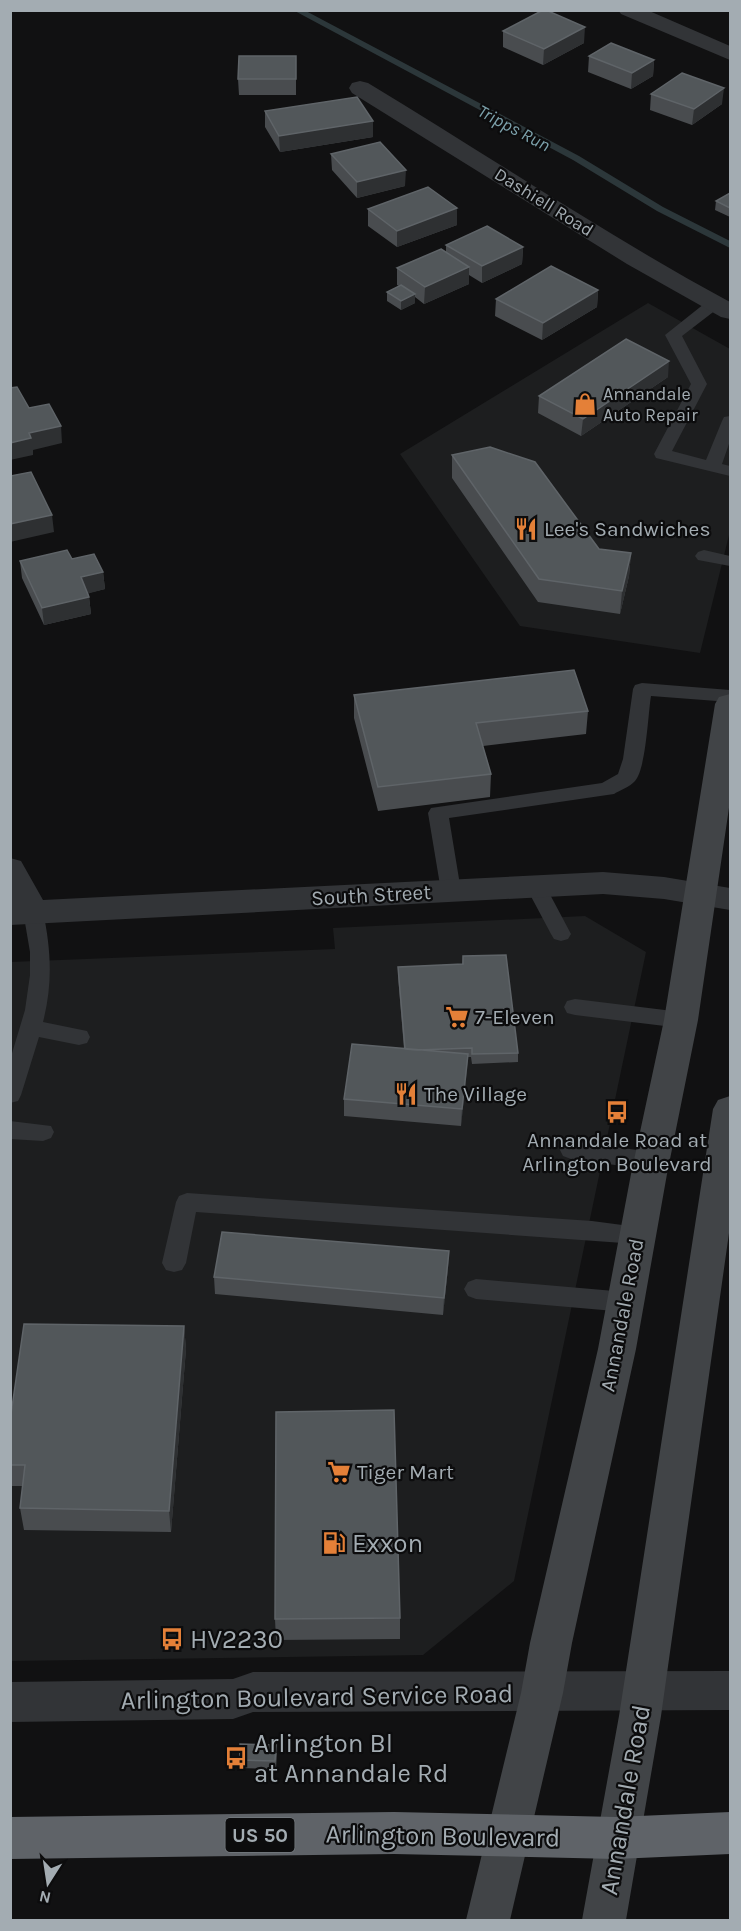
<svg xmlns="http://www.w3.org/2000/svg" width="741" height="1931" viewBox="0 0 741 1931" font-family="Karla,sans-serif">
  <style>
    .built { fill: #1d1e1f }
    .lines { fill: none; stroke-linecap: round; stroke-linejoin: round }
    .stream { fill: #2c373a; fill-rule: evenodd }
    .lane { fill: #323437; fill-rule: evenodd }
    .street { fill: #323437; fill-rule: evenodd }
    .secondary { fill: #414447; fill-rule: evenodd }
    .highway { fill: #5f6368; fill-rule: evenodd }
    .wall { fill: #494c4f }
    .shaded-wall { fill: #2e3032 }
    .building { fill: #52575a; stroke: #5f6468; stroke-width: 1.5 }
    .labels { text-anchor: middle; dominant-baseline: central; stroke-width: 4.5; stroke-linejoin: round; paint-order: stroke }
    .far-water-label { font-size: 18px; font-style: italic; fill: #7ca1ab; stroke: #0c0c0d }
    .far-street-label { font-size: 18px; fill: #a3acb2; stroke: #0c0c0d }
    .far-poi-label { font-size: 18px; fill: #a3acb2; stroke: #0c0c0d; text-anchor: start }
    .shield { fill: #0c0c0d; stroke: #767c80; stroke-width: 1.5 }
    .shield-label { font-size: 20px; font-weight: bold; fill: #a3acb2 }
    .poi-label { font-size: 21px; fill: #a3acb2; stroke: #0c0c0d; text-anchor: start }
    .street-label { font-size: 21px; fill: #a3acb2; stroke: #0c0c0d }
    .near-poi-label { font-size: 26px; fill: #a3acb2; stroke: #0c0c0d; text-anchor: start }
    .near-street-label { font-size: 26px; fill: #a3acb2; stroke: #0c0c0d }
  </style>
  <rect width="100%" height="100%" fill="#111112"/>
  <!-- built -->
  <path class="built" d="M648,303L730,349V531L700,653L520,626L400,454Z
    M585,916L646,952L514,1581L423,1655L11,1661L10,962L335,949L333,928Z"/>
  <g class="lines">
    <!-- stream -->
    <path class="stream" d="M293,10H304L579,156L663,207L730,241V248L657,211L573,160Z"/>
    <!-- lane -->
    <path class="lane" d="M715,298L721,300L723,303L721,306L682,336L707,384L672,451L706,460L722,421L724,417L730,416V441L722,464L730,466V476L656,458L654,454L691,384L665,335L709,300Z
      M704,550L730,556V566L698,560L695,556L698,552Z
      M642,683L730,690V702L651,696C648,714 646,769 635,781C630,787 620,790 614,794L449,818L461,891L458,896L451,898L444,896L441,891L428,813L431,808L602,783L618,774L623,759L633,689L635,685Z
      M536,880L543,882L546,887L571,934L568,939L561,941L554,939L551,934L526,887L529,882Z
      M33,904L40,906L43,911C51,950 53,983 43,1022L87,1031L90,1037L87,1043L79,1045L39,1037L21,1095L18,1101L10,1103V1060L25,1010L30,975V952L23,911L26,906Z
      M575,999L681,1012L689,1014L692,1020L689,1026L681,1028L575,1015L567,1013L564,1007L567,1001Z
      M10,1121L51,1126L54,1132L51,1138L43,1141L10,1139Z
      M571,1141L652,1152L660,1155L663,1161L660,1167L652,1170L571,1159L563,1156L560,1150L563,1144Z
      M187,1193L592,1221L645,1228L649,1235L645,1242L637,1244L196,1212L186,1263L182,1270L174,1272L166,1270L162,1263L176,1202L179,1196Z
      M476,1279L626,1292L634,1295L638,1302L634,1309L626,1312L476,1299L468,1296L464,1289L468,1282Z"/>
    <!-- street -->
    <path class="street" d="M618,10H647L730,46V60L621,14Z
      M360,81L368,83C489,156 606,235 730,302V319L721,317L627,264L352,93L349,88L352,83Z
      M10,858L21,861L43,900L603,872L664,877L730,888V910L664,899L603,894L10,925Z
      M253,1672L730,1671V1710L253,1712L233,1719L10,1722V1682L233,1679Z"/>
    <!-- secondary -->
    <path class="secondary" d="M730,694V801L698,1020L667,1174L636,1349L572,1643L563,1693L510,1920H466L521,1693L530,1643L598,1349L631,1174L664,1020L715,704L719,697Z
      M730,1096V1226L661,1716L626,1920H582L619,1716L713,1109L718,1100Z"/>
    <!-- highway -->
    <path class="highway" d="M394,1812L616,1817L730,1812V1854L616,1859L394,1854L10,1859V1817Z"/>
  </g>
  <!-- wall -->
  <path class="wall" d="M503,31L584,43L543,65L503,47Z
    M296,56V95H239L238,79Z
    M589,56L654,60L653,76L631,89L588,72Z
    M651,94L722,104L692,125L650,110Z
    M265,111L373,121V137L280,152L265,127Z
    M331,154L405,186L357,198L332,170Z
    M730,193V217L715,210L716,201Z
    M457,208V225L397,247L368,226V209Z
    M446,245L523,247L522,264L482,283L469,275V284L424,304L415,297V303L401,310L387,301V292L399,286L397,285V268L446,252Z
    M598,290L597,307L542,340L495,316L496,299Z
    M668,377L581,436L538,413L539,396Z
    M452,455L599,549L631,553L629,576L620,614L538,602L452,478Z
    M72,559L103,572L105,589L88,593L89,597L91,614L44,625L22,578L20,561Z
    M354,695L588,711L586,734L483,746L491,774L490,797L378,811L354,718Z
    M463,956L518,1053V1062L472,1064L471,1057H468L461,1126L344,1116V1099L404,1049L398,976V967L462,964Z
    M449,1251L448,1268L443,1315L215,1294L214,1277Z
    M184,1326L186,1349L171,1532L24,1530L20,1508L23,1486H10V1421Z
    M400,1618V1639L276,1640L275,1619Z
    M277,1753L276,1769L240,1768V1760Z"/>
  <!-- shaded-wall -->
  <path class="shaded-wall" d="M585,27L584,43L543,65L544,49Z
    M654,60L653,76L631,89L632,73Z
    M724,88L722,104L692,125L694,109Z
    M373,121V137L280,152L279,136Z
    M406,170L405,186L357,198V182Z
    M457,208V225L397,247V231Z
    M523,247L522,264L482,283V266Z
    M469,267V284L424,304L425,287Z
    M598,290L597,307L542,340L543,323Z
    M415,294V303L401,310V301Z
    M669,361L668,377L581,436L583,419Z
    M61,426L62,443L33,450V455L10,460V443L29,433Z
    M52,515L54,532L10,542V524Z
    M631,553L629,576L620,614L622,591Z
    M103,572L105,589L83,595L81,577Z
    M89,597L91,614L44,625L42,608Z
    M468,1054L467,1071L461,1126L462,1109Z
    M449,1251L448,1268L443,1315L444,1298Z
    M184,1326L186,1349L171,1532L169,1511Z"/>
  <!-- building -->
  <path class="building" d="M543,10H546L585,27L544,49L503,31Z
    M611,43L654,60L632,73L589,56Z
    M239,56H296V79H238Z
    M682,73L724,88L694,109L651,94Z
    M357,97L373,121L279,136L265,111Z
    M380,142L406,170L357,182L331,154Z
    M428,187L457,208L397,231L368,209Z
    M730,193V208L716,201Z
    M487,226L523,247L482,266L446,245Z
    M441,249L469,267L425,287L397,268Z
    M551,266L598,290L543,323L496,299Z
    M401,285L415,294L401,301L387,292Z
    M626,339L669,361L583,419L539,396Z
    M17,387L29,408L49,404L61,426L29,433L31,438L10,443V388Z
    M490,447L535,462L599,549L631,553L622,591L539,579L452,455Z
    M31,472L52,515L10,524V476Z
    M67,550L72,559L94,554L103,572L81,577L89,597L42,608L20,561Z
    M574,670L588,711L476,723L491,774L378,787L354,695Z
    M506,955L518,1053L472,1054V1048L417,1050L405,1049L398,967L463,964V956Z
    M352,1044L468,1054L462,1109L344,1099Z
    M222,1232L449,1251L444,1298L214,1277Z
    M24,1324L184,1326L169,1511L20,1508L25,1465H10V1421Z
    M394,1410L400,1618L275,1619L276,1412Z
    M240,1744L276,1745L275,1761L240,1760Z"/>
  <!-- icons -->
  <defs>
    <g id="shop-bare" transform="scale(1.8)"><path d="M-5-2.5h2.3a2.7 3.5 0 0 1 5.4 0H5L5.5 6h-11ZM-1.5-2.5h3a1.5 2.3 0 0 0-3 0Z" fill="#e48038" stroke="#0c0c0d" stroke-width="2.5" paint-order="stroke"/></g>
    <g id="restaurant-bare" transform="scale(1.8)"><path d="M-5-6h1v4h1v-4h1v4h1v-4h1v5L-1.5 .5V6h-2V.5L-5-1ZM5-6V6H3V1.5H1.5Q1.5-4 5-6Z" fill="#e48038" stroke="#0c0c0d" stroke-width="2.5" paint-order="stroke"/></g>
    <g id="supermarket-bare" transform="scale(1.8)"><path d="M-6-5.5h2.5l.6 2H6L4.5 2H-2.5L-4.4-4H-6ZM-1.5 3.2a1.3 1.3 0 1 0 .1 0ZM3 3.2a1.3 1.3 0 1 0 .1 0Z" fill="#e48038" stroke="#0c0c0d" stroke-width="2.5" paint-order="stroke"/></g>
    <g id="bus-bare" transform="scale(1.8)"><path d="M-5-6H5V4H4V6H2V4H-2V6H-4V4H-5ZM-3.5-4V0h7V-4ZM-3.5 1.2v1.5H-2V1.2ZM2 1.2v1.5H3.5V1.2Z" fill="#e48038" stroke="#0c0c0d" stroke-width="2.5" paint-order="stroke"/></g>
    <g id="fuel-bare" transform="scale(1.8)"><path d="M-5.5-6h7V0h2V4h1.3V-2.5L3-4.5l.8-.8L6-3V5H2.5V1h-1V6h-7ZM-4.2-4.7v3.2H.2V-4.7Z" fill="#e48038" stroke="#0c0c0d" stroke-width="2.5" paint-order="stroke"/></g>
  </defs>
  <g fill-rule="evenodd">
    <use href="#shop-bare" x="585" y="404"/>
    <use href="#restaurant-bare" x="526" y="529"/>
    <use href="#supermarket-bare" x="457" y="1017"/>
    <use href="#restaurant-bare" x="406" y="1094"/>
    <use href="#bus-bare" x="617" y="1112"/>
    <use href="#supermarket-bare" x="339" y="1472"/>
    <use href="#fuel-bare" x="334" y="1543"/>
    <use href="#bus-bare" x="172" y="1639"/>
    <use href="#bus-bare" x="236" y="1758"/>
  </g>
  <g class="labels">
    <!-- far-water labels -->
    <g class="far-water-label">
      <text transform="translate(514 128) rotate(28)">Tripps Run</text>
    </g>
    <!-- far-street labels -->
    <g class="far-street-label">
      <text transform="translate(544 202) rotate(32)">Dashiell Road</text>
    </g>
    <!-- far-poi labels -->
    <g class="far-poi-label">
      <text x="603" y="394">Annandale<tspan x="603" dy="21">Auto Repair</tspan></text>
    </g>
    <!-- shield labels -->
    <rect class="shield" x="225.5" y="1818" width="69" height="34" rx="4.5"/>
    <g class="shield-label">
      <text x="260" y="1835">US 50</text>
    </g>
    <!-- poi labels -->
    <g class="poi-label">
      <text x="544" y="529">Lee's Sandwiches</text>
      <text x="475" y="1017">7-Eleven</text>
      <text x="424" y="1094">The Village</text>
      <text x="617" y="1140" text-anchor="middle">Annandale Road at<tspan x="617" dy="24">Arlington Boulevard</tspan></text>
      <text x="357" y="1472">Tiger Mart</text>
    </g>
    <!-- street labels -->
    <g class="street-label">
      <text transform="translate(371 895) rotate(-3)">South Street</text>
      <text transform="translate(622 1315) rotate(-79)">Annandale Road</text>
    </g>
    <!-- near-poi labels -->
    <g class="near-poi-label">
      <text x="352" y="1543">Exxon</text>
      <text x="190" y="1639">HV2230</text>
      <text x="254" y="1743">Arlington Bl<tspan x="254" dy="30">at Annandale Rd</tspan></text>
    </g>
    <!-- near-street labels -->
    <g class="near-street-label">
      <text transform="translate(317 1697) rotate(-1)">Arlington Boulevard Service Road</text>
      <text transform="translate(625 1800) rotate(-80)">Annandale Road</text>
      <text transform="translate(443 1836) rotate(1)">Arlington Boulevard</text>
    </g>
  </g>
  <!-- border -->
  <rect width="741" height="1931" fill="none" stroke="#a3acb2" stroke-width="24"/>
  <!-- north arrow -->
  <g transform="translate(48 1883) rotate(192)" stroke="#0c0c0d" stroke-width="4.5" paint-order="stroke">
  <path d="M0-4.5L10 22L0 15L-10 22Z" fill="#a3acb2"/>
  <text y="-9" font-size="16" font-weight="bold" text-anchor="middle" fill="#a3acb2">N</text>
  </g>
</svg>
